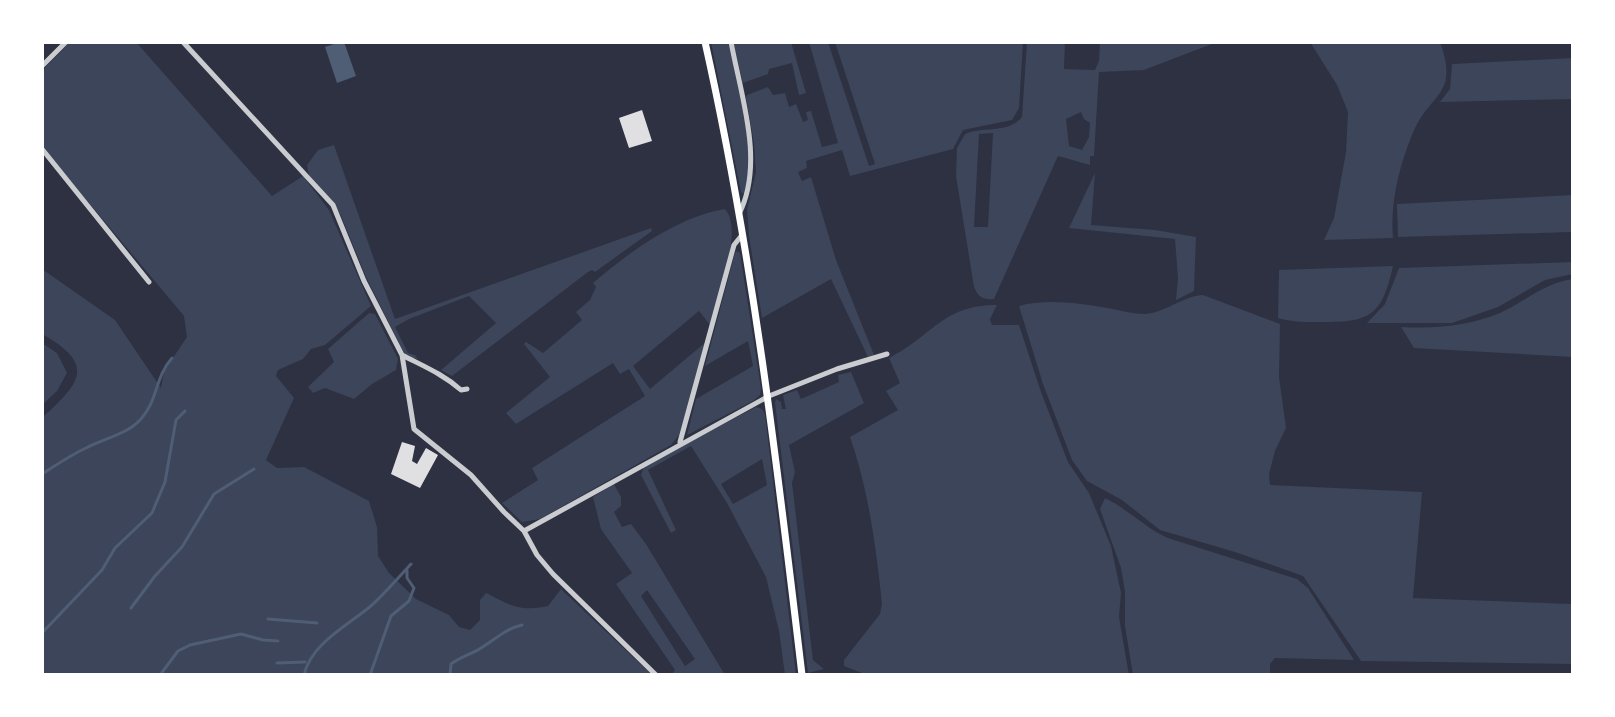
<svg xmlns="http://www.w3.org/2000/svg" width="1615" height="717" viewBox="0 0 1615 717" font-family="'Open Sans',sans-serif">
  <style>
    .green { fill: #3c4559; fill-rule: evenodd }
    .water { fill: #4f5d75 }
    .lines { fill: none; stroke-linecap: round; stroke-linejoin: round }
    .stream { stroke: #4f5d75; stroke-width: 3 }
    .building { fill: #e0e0e3 }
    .minor { stroke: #caccd0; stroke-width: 5 }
    .primary { stroke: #fff; stroke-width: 7 }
  </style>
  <rect width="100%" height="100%" fill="#2d3142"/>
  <!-- green -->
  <path class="green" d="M70,42H136L272,196L303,176L329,210L371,306L325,345L311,349L303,359L278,370L276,376L294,398L266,460L277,468L304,467L369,501L377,527L378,556L389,573L416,599L449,615L459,627L470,630L480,620V600L486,593C512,606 519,612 548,606L561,589L652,675H42V418C80,383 97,365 42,334V269L115,320L161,388L164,371L187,337L184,316L42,147V71Z
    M711,42H728C736,80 762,160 743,194L741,192Z
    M733,42H791L806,93L799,95L792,63L769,69L768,74L743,83Z
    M809,42H828L869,166L875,164L835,42H1023L1019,108L1012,120L963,130L953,149L850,176L842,150L806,161L807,168L798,172L802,181L811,177L836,260L874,355L868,357L831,279L762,318L749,236L747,210L756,172L754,143L746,98L747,95L768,87L773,95L785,93L789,107L796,104L803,122L808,120L806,112L811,111L822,147L838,143Z
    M1027,42H1065L1064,69L1095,70L1099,61L1100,42H1217L1144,70L1099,72L1094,156H1090V165L1058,156L994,299C983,300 978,297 974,287L956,176L957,148L965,134C984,126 1008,134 1022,117ZM1081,112L1084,119L1090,123L1089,137L1082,150L1069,146L1066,119ZM993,133L988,227H974L979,134Z
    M1310,42H1440C1460,97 1429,92 1412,135C1399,167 1390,203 1393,238L1324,240L1334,218L1346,152L1348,112L1337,85Z
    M1573,58V99L1440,102L1450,89L1452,64Z
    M334,145L395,319L651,228L652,231L595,272L592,270L588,272L452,376L441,370L496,323L469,296L409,319L395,327L408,353L415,355L418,359L409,357L403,351L366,277L341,216L332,200L309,175L307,165L318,150Z
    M1095,173L1091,225L1155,230L1196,237L1194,291L1176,300L1178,278L1175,239L1069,228Z
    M1573,195V232L1398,237L1397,204Z
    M725,209C744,230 718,299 710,325L699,311L633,366L650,389L707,341L679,435L671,445L540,519L522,522L502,503L538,480L532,468L645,396L629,369L620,374L613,363L516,424L506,413L550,377L524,344L526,342L543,353L582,320L576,312L590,300L596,287L593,283C629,252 677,217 725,209Z
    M737,251L740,253L761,388L760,395L753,401L687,435L696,399L753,366L748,341L705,366L735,253Z
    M1573,262V274L1545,280L1498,307L1452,323H1367L1385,304L1399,268Z
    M1393,266C1383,310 1374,322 1329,322C1311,322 1295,323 1278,318L1279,270Z
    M1573,279V357L1414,348L1401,327C1435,329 1468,326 1500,313C1526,301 1544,283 1573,279Z
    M1203,295L1280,324L1279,377L1286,428L1275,451L1269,474L1270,485L1422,492L1413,598L1573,604V664L1361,661L1303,576L1235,552L1160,530L1122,500L1087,481L1072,460L1043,384L1019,306C1048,298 1084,304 1113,309C1123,311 1134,314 1144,314C1166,313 1182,296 1203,295Z
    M997,305L990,319L992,325H1019L1041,392L1068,462L1089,493L1111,546L1121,593L1119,617L1129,675H867L844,666V660L880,614L882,604C876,547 869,492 850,437L898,410L886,391L900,383L889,358C934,335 942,305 997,305Z
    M369,313L375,314L398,359L396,370L372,384L354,399L325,388L313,393L308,387L334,362L328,349Z
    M42,343L57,353L67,373L57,391L42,405Z
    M851,372L864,403L789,445L795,472L792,483L813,660L824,669L808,673L775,403L776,399L781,402L782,409H786L783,395L797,390L801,399L839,382L838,375Z
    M756,407L762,409L765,414L796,675H785L779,631L766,577L727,503L691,446L648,470L676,530L671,533L641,475L644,466ZM762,459L767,485L733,504L721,484Z
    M614,484L621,497V506L614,512L622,527L631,524L646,544L725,675H671L675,670L616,584L632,573L601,529L593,497ZM647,590L695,659L685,666L641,596Z
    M1105,498C1128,509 1145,528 1168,538L1297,579L1308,588L1354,660L1275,658L1270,664V675H1133L1125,626V592L1121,568L1100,509Z"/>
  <!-- water -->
  <path class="water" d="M340,42H344L356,76L337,83L325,47Z"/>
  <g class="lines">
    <!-- stream -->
    <path class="stream" d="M42,474C56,465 71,455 86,448C103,439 128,434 141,419C158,400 155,377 172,358
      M131,608L155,576L182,547L214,494L254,469
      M268,619L317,623
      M42,633L102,570L115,548L152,513L165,482L176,420L185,411
      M277,663L305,662
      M160,675L178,651L190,645L241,634L263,640L278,641
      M304,675C311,643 349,625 372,605C386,592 398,578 411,564
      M370,675L391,616L409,601L414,588L407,578V570
      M450,675L451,664C460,657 472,654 481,648C496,639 505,629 522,625"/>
  </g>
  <!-- building -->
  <path class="building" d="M642,110L652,141L629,148L619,118Z
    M402,442L415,446L412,461L417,464L426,448L438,455L420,488L391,474Z"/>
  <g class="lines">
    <!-- minor -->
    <path class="minor" d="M183,42L333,205L364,281L402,355L414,429L471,475L504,512L524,531L537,555L553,574L656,675
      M731,42C741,96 765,163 739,214
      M42,66L66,42
      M42,149L149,282
      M402,355C423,366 443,374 461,390L467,389
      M680,442L734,245L742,235
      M524,531L769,396L837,369L887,354"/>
    <!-- primary -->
    <path class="primary" d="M705,42C752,251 777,463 802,675"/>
  </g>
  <!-- border -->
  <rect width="1615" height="717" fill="none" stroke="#ffffff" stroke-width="88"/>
</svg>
